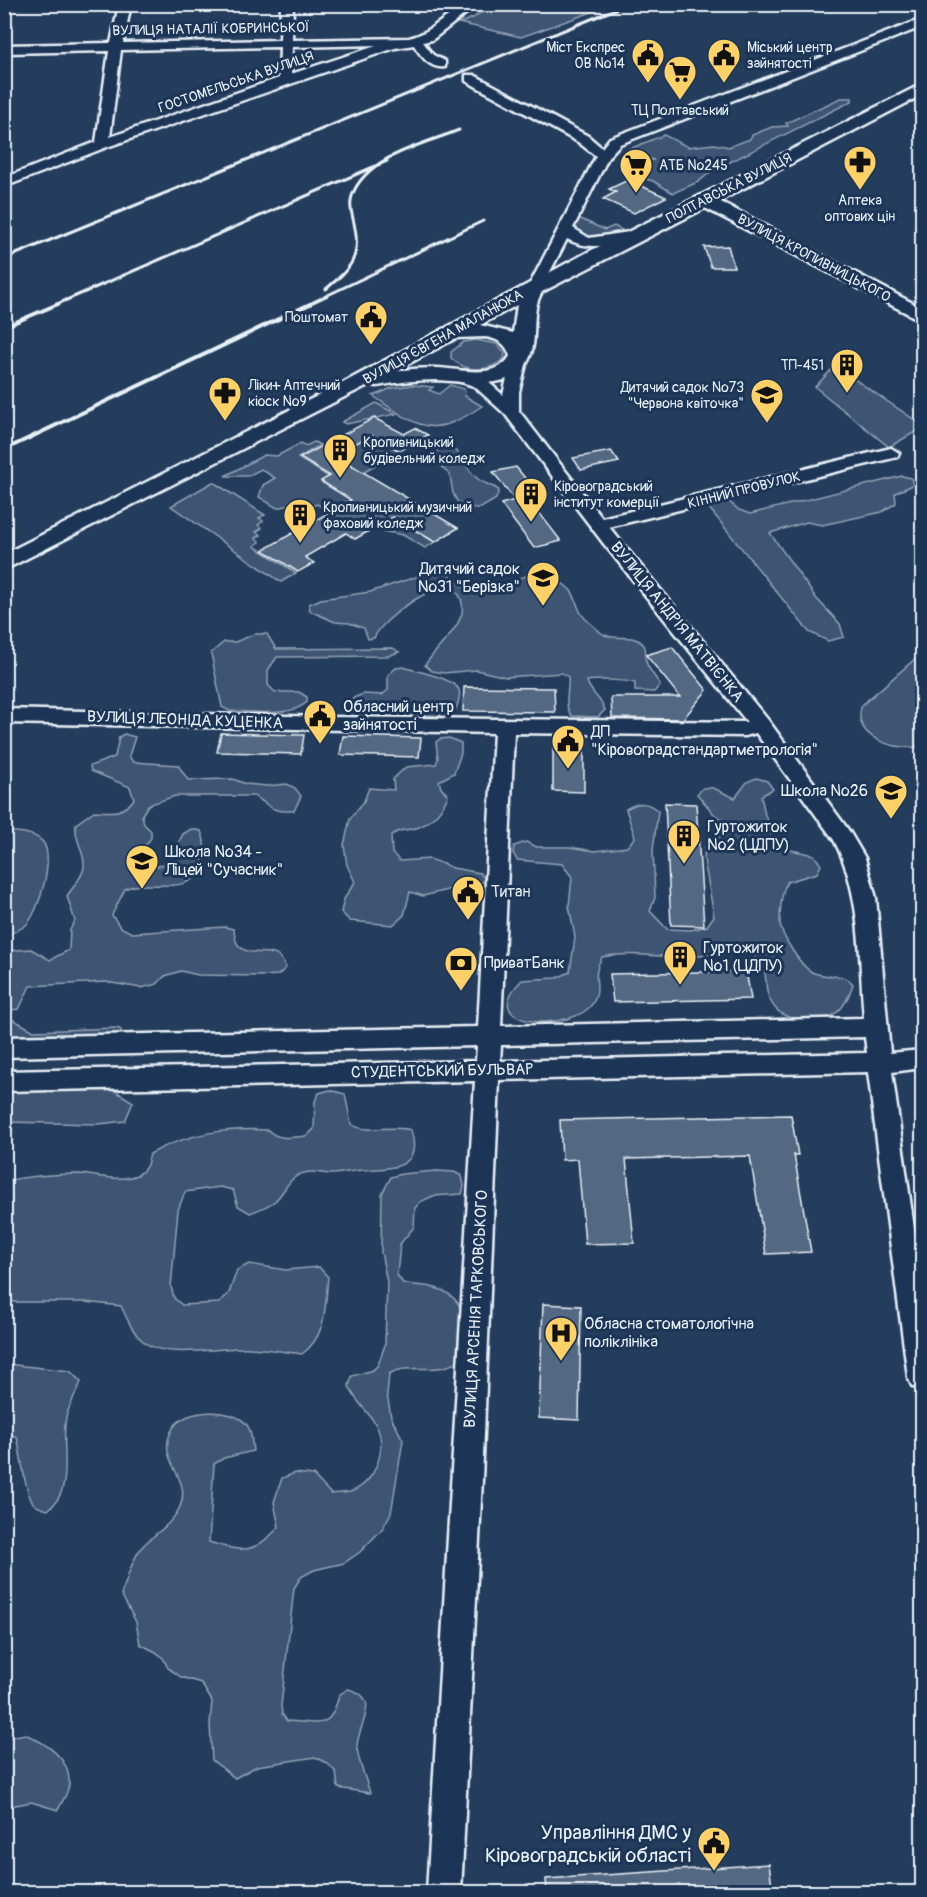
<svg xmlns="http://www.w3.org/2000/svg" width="927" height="1897" viewBox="0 0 927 1897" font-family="Pangolin,sans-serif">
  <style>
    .green { fill: #3e5472; stroke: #93a2b5; stroke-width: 1.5 }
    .building { fill: #536782; stroke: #e8f1f8; stroke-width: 1.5 }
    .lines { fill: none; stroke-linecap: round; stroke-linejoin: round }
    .minor-casing { stroke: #e8f1f8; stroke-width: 5 }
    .major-casing { stroke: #e8f1f8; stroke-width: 5 }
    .minor { fill: #1d3557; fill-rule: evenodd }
    .major { fill: #1d3557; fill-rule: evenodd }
    .rail-far1 { stroke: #e8f1f8; stroke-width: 3 }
    .rail { stroke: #e8f1f8; stroke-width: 4 }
    .labels { text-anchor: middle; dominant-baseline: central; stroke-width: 6; stroke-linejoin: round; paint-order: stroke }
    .far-street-label { font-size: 14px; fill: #e8f1f8; stroke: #1d3557 }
    .far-poi-label { font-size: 14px; fill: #e8f1f8; stroke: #1d3557; text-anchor: start }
    .poi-label { font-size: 16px; fill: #e8f1f8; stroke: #1d3557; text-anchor: start }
    .street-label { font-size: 16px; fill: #e8f1f8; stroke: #1d3557 }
    .near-poi-label { font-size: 20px; fill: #e8f1f8; stroke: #1d3557; text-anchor: end }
  </style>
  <rect width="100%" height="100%" fill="#253d5d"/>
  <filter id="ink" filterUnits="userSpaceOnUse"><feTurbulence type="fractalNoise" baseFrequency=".0167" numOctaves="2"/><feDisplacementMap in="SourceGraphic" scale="12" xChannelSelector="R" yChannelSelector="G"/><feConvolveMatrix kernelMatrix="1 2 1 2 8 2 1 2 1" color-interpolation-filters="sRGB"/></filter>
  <g filter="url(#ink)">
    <!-- green -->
    <path class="green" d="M491,5V4L612,5L521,37L459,23L473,18Z
      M841,98H852V101L712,171L698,182L673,193L653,181L629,174L628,163L654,160L628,152L629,149L664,135L688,147L714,144L729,147L750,139L752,135L772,127L788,126L786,123Z
      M576,217L605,230L614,226L622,230C603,240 591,239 571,232Z
      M476,340L497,344L505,353L504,359C488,372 466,373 451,358V352L464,342Z
      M835,366L922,425V428L889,447L815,387Z
      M413,385L433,387L429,390L439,394L450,385L464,389L465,396L482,406C431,440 421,428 373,396L392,388Z
      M376,403L396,414L346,424L342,422Z
      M371,435L400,451L363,472L334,455Z
      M314,442L320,445L298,458L329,477L321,482L336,491L360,477L356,494L435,542L425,548L403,535L372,529L329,503L322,507L317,504L310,507L305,504L299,507L294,504L277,508L259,497L263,485L275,478L261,469L248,476H225L264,455L277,456L301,443L306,446Z
      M441,447C464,446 462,468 478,479C484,484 492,485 499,490L496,499L481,508H466L457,501L453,493L450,475L431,457Z
      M902,476L911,478L913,485L895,493L896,503L882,512L822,525L807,522L770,533L816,598L840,624L844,637L828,641L809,632L709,508L714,500H727L739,510L750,514Z
      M213,482L265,515L259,518L263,521L258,525L262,528L256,532L261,535L255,538L260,542L254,546L296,573L281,582L171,506Z
      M437,570C455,572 458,589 474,592C493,595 513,575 535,575C548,575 563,581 572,592C576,598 577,607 581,613C584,619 595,627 600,632C613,643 632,632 643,644C648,649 644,655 646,661C648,670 656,677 660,685L654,692L635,691V683C625,680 597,679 587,681C590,693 601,698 605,710L598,717L572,716C562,703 570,691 568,677L562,673L506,677L476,670L444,673L432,671L425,665C436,648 457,632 462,613C463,606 462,600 459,595C442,572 382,619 374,638L368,639L364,628L349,623L335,622L310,611L309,604L321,599L370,592Z
      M255,634H267L276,649L393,648L399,652L388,656L277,657L268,670V685L275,692H299L307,697V702C291,718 252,711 230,711L222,707L211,653L224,642H235Z
      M922,653V746C898,752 849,738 862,705Z
      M403,667C415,671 455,678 459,690C461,696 458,703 456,709L438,716L398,713L372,714L353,711L350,705L353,698L363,694L382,695L388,690V675L396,668Z
      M124,734L135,737L129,756L133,762L178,765L188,780L233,779L246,784L266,786L287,784L295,788L301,796L294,811C269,812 273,807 254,796H175L148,805L142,815L144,824L151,831V838L138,855V861C148,870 156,867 168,863L183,834L191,829L201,831C206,842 205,852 202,863C192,900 151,877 125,889L112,915L120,927L132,933L225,927L233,929C236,935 234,941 239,946C254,961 276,941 286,968L278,975L263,976L198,975L181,971L165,976L157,984L141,988L106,982L30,986L19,1009L11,1010L5,1006V951L31,949L50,960L69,950L70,930L75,921L67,896C72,888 80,880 83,871C88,856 73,840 76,824L94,811C112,812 123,814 134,799L130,787L91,771L90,766L115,757L119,737Z
      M449,738L461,743V753L454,773L439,781L441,788L448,795C444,808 432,822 419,827C409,831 399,828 391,836L392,853L400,861L430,859L453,868L480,873L484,878L479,887L455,888L423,896L410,892L404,915L393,925L350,921L341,912L344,899L355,882L347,865L344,845L350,819L364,801L369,788L394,790L393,779L406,767L436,764L438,759L436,742L440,739Z
      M756,778L767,781L773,789L761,796L765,815L782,848L814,855L821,865L817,873L787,882C781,893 780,910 780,923C781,935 802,969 814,973C829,979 841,971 853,984C848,1000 840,1017 821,1019C798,1020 777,1021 768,995C765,986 767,975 763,967C760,962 754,957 751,953C731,950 711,956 690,957C661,958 631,951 602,957C590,978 602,986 594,1001C578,1033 471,1030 522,980L557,978L570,972L575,937L569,906L572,877L562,864L517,860L513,853L514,846L526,842L537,847H569L595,851L627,847L635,837L626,809C639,802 647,801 658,811L653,850L655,898L650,911L667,929L691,930L707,926L714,916L704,859L705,847L722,835L724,821L714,814L697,794L703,788H713L735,798L747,782Z
      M15,832C24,833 35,834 42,841C56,855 39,913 26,925C20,930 12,933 5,935V833Z
      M4,1020H14L34,1031L117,1028L121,1030L122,1036L5,1041Z
      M109,1087L133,1102L125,1121L99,1124L5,1122L4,1089Z
      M330,1090L345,1094L351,1124C367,1135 392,1124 411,1130C423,1169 393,1168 364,1170C353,1170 342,1174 332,1174C322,1174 315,1170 304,1173C289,1176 285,1192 275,1201C267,1207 258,1210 250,1213L238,1206L233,1190L220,1187L185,1192L178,1210L171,1287L174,1298L182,1305L219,1303L229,1293L237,1270L249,1264L286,1270L319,1267L328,1277C325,1306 327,1336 302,1354C285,1352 268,1349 251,1348C223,1346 165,1361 143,1341C132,1332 127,1318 121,1306L85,1302H5V1181C29,1176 54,1174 79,1174C97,1175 123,1183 139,1174C147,1169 148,1162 150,1154C187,1133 226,1128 268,1130C278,1141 293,1137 307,1136L314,1129L315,1101L319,1093Z
      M436,1171L454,1172L462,1176L464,1186L462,1194L433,1196L420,1202L415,1208L414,1227L400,1244L397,1275L403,1283C413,1286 422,1285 431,1287C470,1295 465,1327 463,1357C441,1378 413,1361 389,1374L387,1394L391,1417L403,1440L391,1513L382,1529L360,1552L344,1563L314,1570L301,1577L294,1588L281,1706L282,1714L287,1721C319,1722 330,1732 339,1695L348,1689C384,1698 357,1725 357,1747C358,1762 366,1779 370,1793L338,1788L336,1772L327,1763L315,1757L257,1766L235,1778L212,1760L210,1724L212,1701L201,1683L181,1677L168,1668L163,1658L156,1652L140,1644L136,1622L121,1594C129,1577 130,1563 141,1548C153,1534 171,1526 179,1509C195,1476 153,1462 173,1428C185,1408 233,1407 247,1425C252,1431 252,1443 253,1451L224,1458L214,1464L209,1542C243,1553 254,1554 279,1527L274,1502L282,1478L295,1473L313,1475L331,1494C337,1493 344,1493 350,1492C376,1483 388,1448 376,1425C368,1410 355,1402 349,1386L352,1376L373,1370L378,1365L385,1345L387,1282L381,1252L382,1194L391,1177L402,1174Z
      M5,1364L70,1371L81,1382C76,1393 69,1405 66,1417C60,1448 76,1489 48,1510C44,1509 38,1507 35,1505C25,1498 21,1451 17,1437L5,1432Z
      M25,1734C45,1743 71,1758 69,1784C69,1792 61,1803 58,1810L31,1802L5,1807V1738Z"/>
    <!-- building -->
    <path class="building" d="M628,180L666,197L634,213L603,199L616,192L609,189Z
      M728,246L734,267H711L704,247Z
      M374,418L404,434L415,428L428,435L400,451L371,435L334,455L458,528L435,542L393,517L355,539L346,533L305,557L314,563L298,572L263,550L351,500L321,481L330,476L300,458Z
      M611,451L619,462L581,470L573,458Z
      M516,467L538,494L527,497L561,541L534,548L501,504L519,499L515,500L493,472Z
      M672,647L707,690L683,719L612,718L611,697H680L646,655Z
      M464,687L554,688L555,712L463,711Z
      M221,733L304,735L301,754L217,752Z
      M343,736L421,738L419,757L340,755Z
      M553,748L584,749V792L553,791Z
      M665,803L696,804L704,926L671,925Z
      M746,971L751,999L613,1002L610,974Z
      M791,1115L798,1155H794L811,1252L766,1254L750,1156L626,1159L634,1243L585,1244L578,1159L562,1160L560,1120Z
      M543,1304L581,1306L579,1420L539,1418Z
      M769,1864L773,1893H547L546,1879Z"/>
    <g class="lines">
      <!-- minor casing -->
      <g class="minor-casing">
        <path id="minor" d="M119,4H131L123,43L280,40L281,4H293L292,40L409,38C437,32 452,4 478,4L432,40L423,42L433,55L445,61V67C430,69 421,56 414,45L395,48L107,147L4,187V178L96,142L109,51L4,53V45L111,43ZM379,45L291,74L292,47ZM280,47L279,78L110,137L121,50Z
          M922,19V27L620,144L609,156L573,228L589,238L636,231L643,235L641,238C617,244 591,252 567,239L541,289H531L529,286L596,156L578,142L466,81V75H474L588,136L602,148L610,138Z
          M520,352L528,357L519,392V411L602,518L891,448L899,453L897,457L609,527L768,720L849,831L865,858L876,898L890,1053L922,1050V1068L892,1072L922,1285V1390L912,1386L908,1377L868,1072L499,1080L482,1480L461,1892H427L475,1081L4,1091V1071L476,1061L477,1046L4,1057V1037L478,1027L494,733L4,723V709L327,717L747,722L604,544L505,414L474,386L455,380L453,377L461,372L486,380L503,395L512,357ZM514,733L745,736L756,733L834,840C862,893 859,959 864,1018L501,1026ZM865,1037L867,1053L500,1061L501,1045Z"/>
      </g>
      <!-- major casing -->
      <g class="major-casing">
        <path id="major" d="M922,84V95L719,201L922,308V321L705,208L542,292C529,313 539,338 529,359C513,393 466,381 437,380C417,380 397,382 377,386L370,384L4,570V554L339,385L588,252ZM517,305L513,333L480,325ZM485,337C498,339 506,343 510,356C497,380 460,369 438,368C424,368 409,369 395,371L456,338Z"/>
      </g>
      <!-- minor -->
      <use href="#minor" class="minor"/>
      <!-- major -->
      <use href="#major" class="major"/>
      <!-- rail-far1 -->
      <path class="rail-far1" d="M4,259L628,4
        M326,289C351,268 362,257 354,223C352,214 349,205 352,196C366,156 425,144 459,130
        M55,305L387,161
        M307,305L483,221"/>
      <!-- rail -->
      <path class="rail" d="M4,327L58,304
        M4,450L310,304"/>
    </g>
  </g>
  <!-- icons -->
  <defs>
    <g id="civic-pin" transform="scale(1.725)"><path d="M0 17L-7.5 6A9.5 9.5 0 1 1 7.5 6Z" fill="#ffd166" stroke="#1d3557"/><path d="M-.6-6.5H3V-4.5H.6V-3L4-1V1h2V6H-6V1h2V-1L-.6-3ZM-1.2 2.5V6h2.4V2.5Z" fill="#111"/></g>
    <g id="supermarket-pin" transform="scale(1.725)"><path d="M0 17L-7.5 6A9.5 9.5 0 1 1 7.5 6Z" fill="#ffd166" stroke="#1d3557"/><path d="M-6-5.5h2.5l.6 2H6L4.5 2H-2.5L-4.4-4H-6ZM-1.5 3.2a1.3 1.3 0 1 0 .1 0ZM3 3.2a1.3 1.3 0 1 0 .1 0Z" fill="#111"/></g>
    <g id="pharmacy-pin" transform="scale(1.725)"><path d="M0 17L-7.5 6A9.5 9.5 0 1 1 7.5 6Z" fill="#ffd166" stroke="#1d3557"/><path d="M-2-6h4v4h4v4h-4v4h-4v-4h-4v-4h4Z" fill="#111"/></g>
    <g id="building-pin" transform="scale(1.725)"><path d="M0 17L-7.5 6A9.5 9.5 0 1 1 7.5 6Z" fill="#ffd166" stroke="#1d3557"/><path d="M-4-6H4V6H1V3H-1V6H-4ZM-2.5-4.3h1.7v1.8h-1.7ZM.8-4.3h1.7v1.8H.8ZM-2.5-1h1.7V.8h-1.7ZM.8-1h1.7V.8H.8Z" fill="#111"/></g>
    <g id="school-pin" transform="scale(1.725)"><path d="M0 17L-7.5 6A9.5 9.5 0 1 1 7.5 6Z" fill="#ffd166" stroke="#1d3557"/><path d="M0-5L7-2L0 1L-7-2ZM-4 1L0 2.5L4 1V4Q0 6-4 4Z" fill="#111"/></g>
    <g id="bank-pin" transform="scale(1.725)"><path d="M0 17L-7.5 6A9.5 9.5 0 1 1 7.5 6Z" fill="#ffd166" stroke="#1d3557"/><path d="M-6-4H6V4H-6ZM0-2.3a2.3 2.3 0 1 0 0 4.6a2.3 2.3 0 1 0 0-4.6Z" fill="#111"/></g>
    <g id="hospital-pin" transform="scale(1.725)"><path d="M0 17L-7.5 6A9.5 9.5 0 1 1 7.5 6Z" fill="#ffd166" stroke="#1d3557"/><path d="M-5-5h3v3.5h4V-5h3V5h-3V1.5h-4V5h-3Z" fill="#111"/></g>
  </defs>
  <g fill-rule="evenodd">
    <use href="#civic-pin" x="648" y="55"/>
    <use href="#civic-pin" x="724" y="55"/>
    <use href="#supermarket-pin" x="680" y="72"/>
    <use href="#pharmacy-pin" x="860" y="162"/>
    <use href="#supermarket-pin" x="636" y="165"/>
    <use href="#civic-pin" x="371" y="317"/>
    <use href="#building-pin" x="847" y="365"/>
    <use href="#pharmacy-pin" x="225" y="393"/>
    <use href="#school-pin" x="767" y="395"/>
    <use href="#building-pin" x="340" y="450"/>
    <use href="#building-pin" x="531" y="494"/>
    <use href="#building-pin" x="300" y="515"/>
    <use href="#school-pin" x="543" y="578"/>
    <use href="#civic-pin" x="320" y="716"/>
    <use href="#civic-pin" x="568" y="741"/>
    <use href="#school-pin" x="891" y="791"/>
    <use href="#building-pin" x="684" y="836"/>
    <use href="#school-pin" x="142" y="861"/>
    <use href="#civic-pin" x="468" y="892"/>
    <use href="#building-pin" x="680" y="957"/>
    <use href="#bank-pin" x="461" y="963"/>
    <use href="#hospital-pin" x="561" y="1333"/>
    <use href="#civic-pin" x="714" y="1843"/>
  </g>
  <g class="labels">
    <!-- far-street labels -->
    <g class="far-street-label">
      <text transform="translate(211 29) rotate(-1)">ВУЛИЦЯ НАТАЛІЇ КОБРИНСЬКОЇ</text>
      <text transform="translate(236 82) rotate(-19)">ГОСТОМЕЛЬСЬКА ВУЛИЦЯ</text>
      <text transform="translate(729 188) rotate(-27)">ПОЛТАВСЬКА ВУЛИЦЯ</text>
      <text transform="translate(814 258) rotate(28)">ВУЛИЦЯ КРОПИВНИЦЬКОГО</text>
      <text transform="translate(443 337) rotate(-29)">ВУЛИЦЯ ЄВГЕНА МАЛАНЮКА</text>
      <text transform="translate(744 490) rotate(-14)">КІННИЙ ПРОВУЛОК</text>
    </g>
    <!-- far-poi labels -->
    <g class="far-poi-label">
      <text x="625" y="47" text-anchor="end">Міст Експрес<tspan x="625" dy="16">ОВ №14</tspan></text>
      <text x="747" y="47">Міський центр<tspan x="747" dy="16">зайнятості</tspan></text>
      <text x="680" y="110" text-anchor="middle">ТЦ Полтавський</text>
      <text x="659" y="165">АТБ №245</text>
      <text x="860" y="200" text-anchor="middle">Аптека<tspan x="860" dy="16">оптових цін</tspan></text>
      <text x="348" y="317" text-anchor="end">Поштомат</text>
      <text x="824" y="365" text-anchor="end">ТП-451</text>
      <text x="248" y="385">Ліки+ Аптечний<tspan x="248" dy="16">кіоск №9</tspan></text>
      <text x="744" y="387" text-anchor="end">Дитячий садок №73<tspan x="744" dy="16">"Червона квіточка"</tspan></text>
      <text x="363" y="442">Кропивницький<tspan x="363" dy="16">будівельний коледж</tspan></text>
      <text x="554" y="486">Кіровоградський<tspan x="554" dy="16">інститут комерції</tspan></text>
      <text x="323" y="507">Кропивницький музичний<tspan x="323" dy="16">фаховий коледж</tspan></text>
    </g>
    <!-- poi labels -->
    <g class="poi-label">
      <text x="520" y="569" text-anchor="end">Дитячий садок<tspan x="520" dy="18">№31 "Берізка"</tspan></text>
      <text x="343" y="707">Обласний центр<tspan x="343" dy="18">зайнятості</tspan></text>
      <text x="591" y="732">ДП<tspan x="591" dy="18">"Кіровоградстандартметрологія"</tspan></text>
      <text x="868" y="791" text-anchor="end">Школа №26</text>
      <text x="707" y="827">Гуртожиток<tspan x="707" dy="18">№2 (ЦДПУ)</tspan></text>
      <text x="165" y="852">Школа №34 -<tspan x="165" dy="18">Ліцей "Сучасник"</tspan></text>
      <text x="491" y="892">Титан</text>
      <text x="703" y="948">Гуртожиток<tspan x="703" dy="18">№1 (ЦДПУ)</tspan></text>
      <text x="484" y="963">ПриватБанк</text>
      <text x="584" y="1324">Обласна стоматологічна<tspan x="584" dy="18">поліклініка</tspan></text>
    </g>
    <!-- street labels -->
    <g class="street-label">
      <text transform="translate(677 622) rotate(51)">ВУЛИЦЯ АНДРІЯ МАТВІЄНКА</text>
      <text transform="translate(185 720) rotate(2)">ВУЛИЦЯ ЛЕОНІДА КУЦЕНКА</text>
      <text transform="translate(442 1071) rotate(-1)">СТУДЕНТСЬКИЙ БУЛЬВАР</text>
      <text transform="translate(476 1309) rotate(-87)">ВУЛИЦЯ АРСЕНІЯ ТАРКОВСЬКОГО</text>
    </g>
    <!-- near-poi labels -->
    <g class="near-poi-label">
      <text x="691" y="1832">Управління ДМС у<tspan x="691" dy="23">Кіровоградській області</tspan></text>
    </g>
  </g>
  <!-- margin -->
  <rect width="927" height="1897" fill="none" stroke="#1d3557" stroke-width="24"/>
  <rect x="12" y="12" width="903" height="1873" fill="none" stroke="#e8f1f8" stroke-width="2" filter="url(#ink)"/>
</svg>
